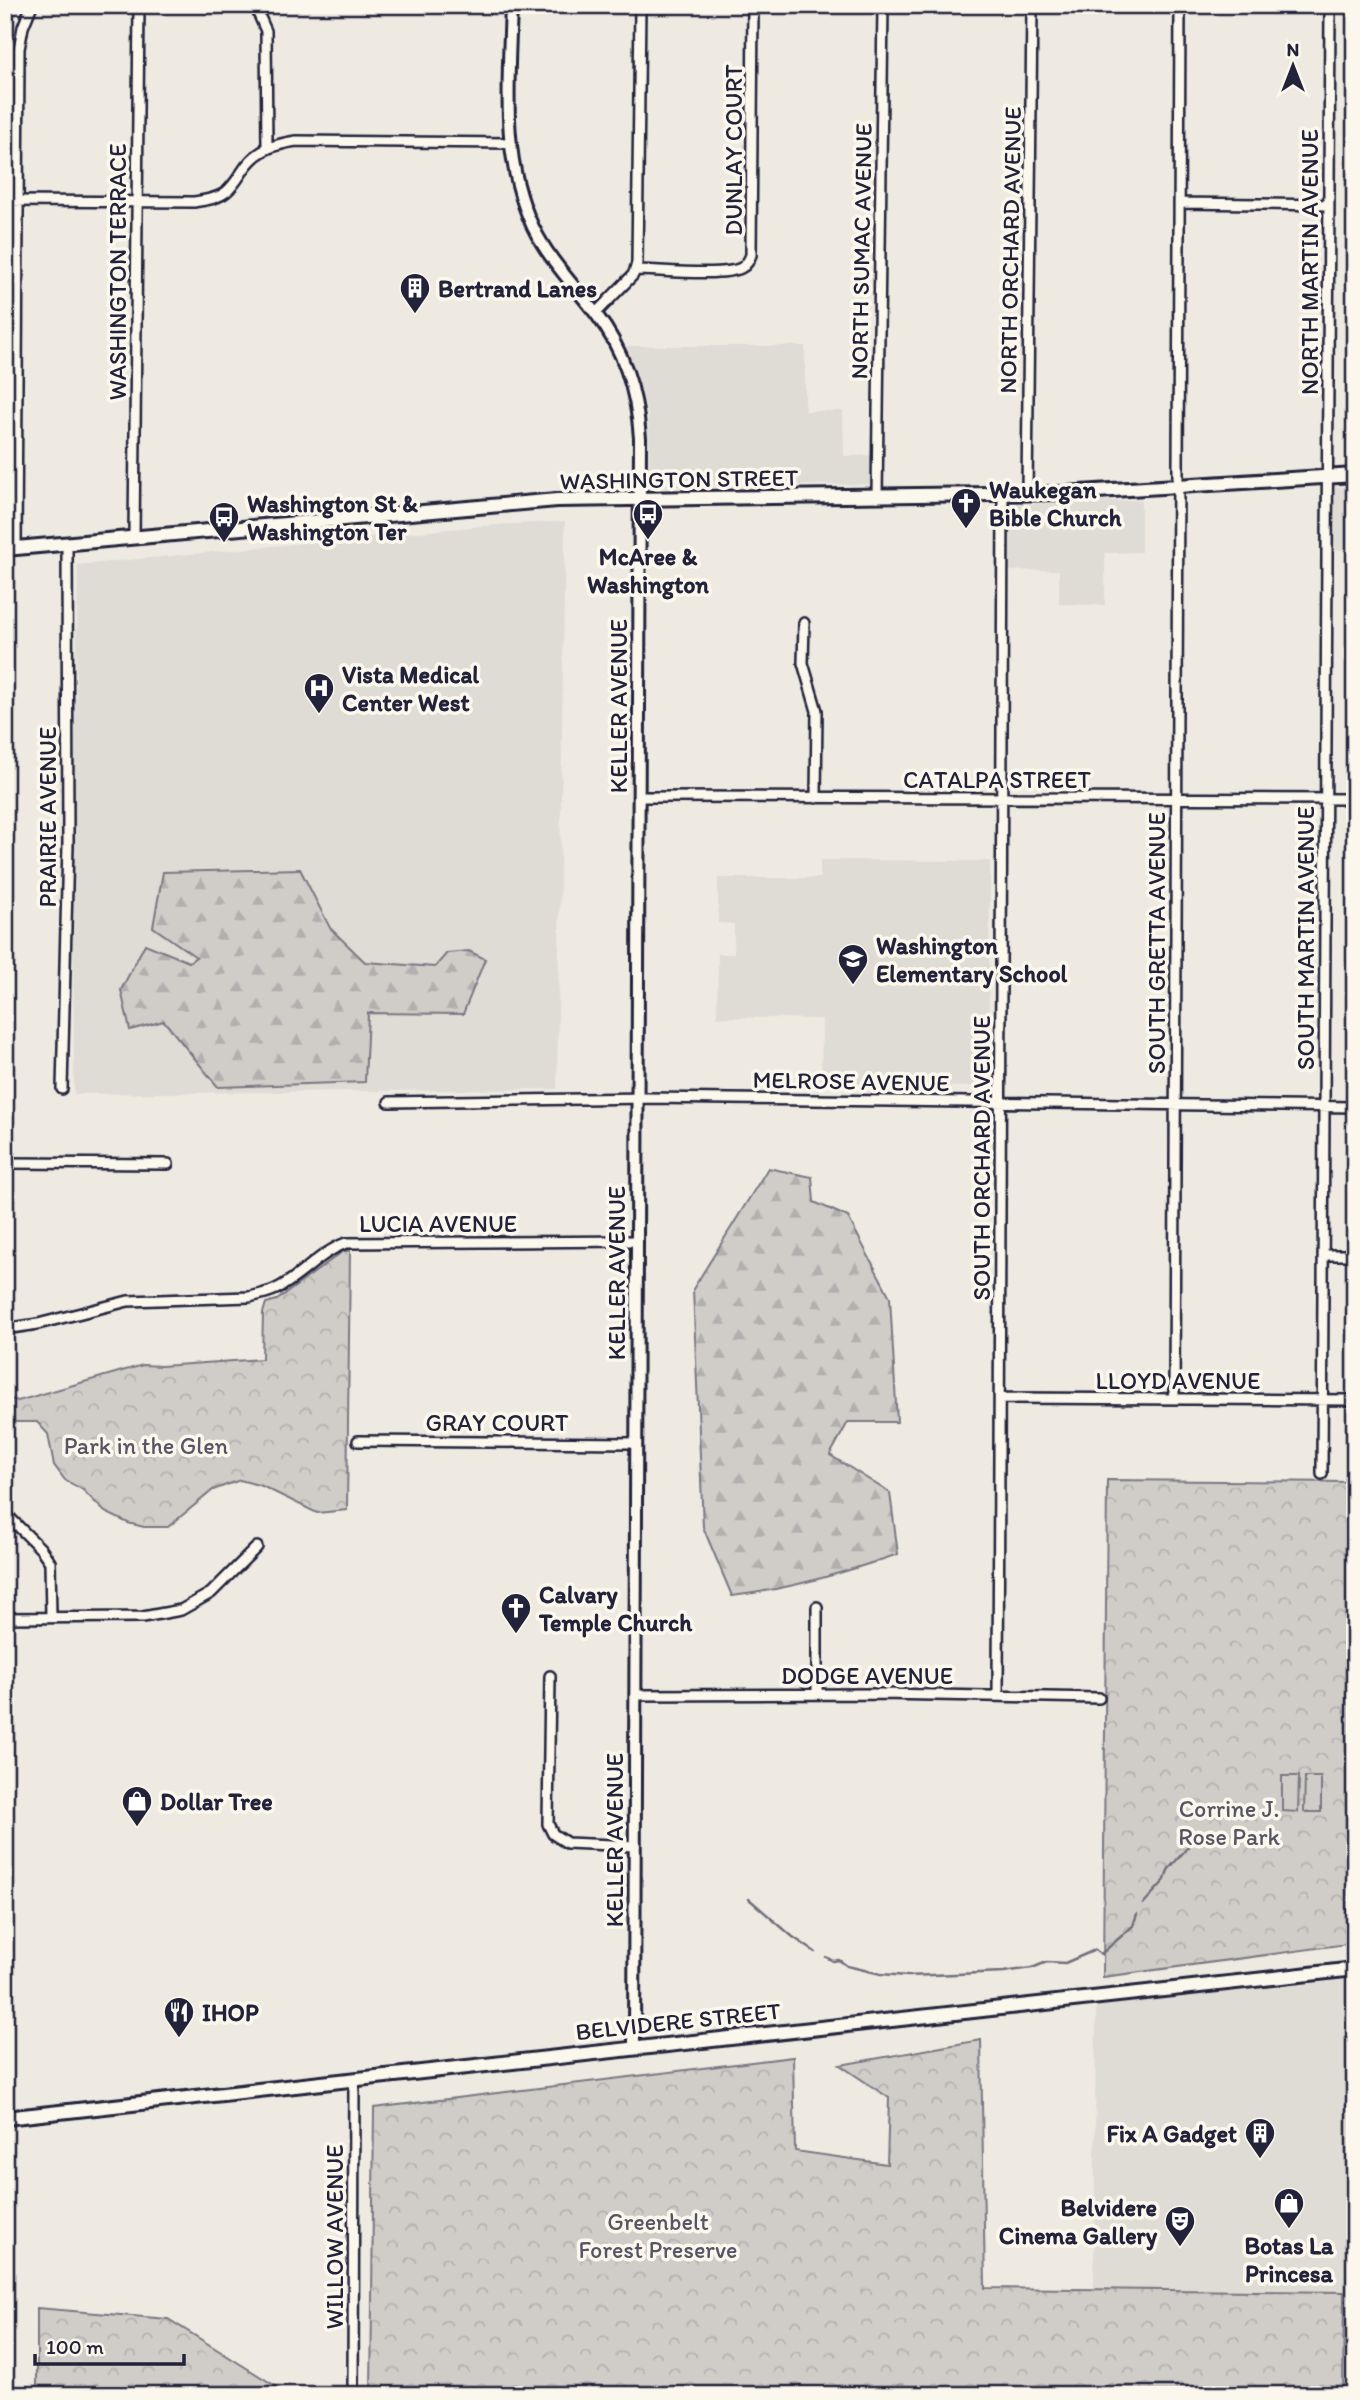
<svg xmlns="http://www.w3.org/2000/svg" width="1360" height="2400" viewBox="0 0 1360 2400" font-family="Itim,sans-serif">
  <style>
    .built { fill: #dfdbd5 }
    .forest { fill: url(#forest-firs); stroke: #797882; stroke-width: 2 }
    .park { fill: url(#park-crowns); stroke: #797882; stroke-width: 2 }
    .garden { fill: #d0cdc9; stroke: #797882; stroke-width: 2 }
    .lines { fill: none; stroke-linecap: round; stroke-linejoin: round }
    .stream { stroke: #716f7c; stroke-width: 2.5 }
    .minor-casing { stroke: #22223b; stroke-width: 14 }
    .tertiary-casing { stroke: #22223b; stroke-width: 16 }
    .secondary-casing { stroke: #22223b; stroke-width: 18 }
    .minor { stroke: #fbf7ec; stroke-width: 9 }
    .tertiary { stroke: #fbf7ec; stroke-width: 10 }
    .secondary { stroke: #fbf7ec; stroke-width: 12 }
    .labels { text-anchor: middle; dominant-baseline: central; stroke-width: 7; stroke-linejoin: round; paint-order: stroke }
    .street-label { font-size: 24px; fill: #22223b; stroke: #fbf7ec }
    .poi-label { font-size: 24px; font-weight: bold; fill: #22223b; stroke: #fbf7ec; text-anchor: start }
    .park-label { font-size: 24px; fill: #565566; stroke: #fbf7ec }
  </style>
  <defs>
    <pattern id="forest-firs" width="22" height="20" patternUnits="userSpaceOnUse" patternTransform="scale(1.75)"><rect width="22" height="20" fill="#d0cdc9"/><path d="M5 1l3.5 6h-7zM16 11l3.5 6h-7z" fill="#b2b0ae"/></pattern>
    <pattern id="park-crowns" width="20" height="18" patternUnits="userSpaceOnUse" patternTransform="scale(1.75)"><rect width="20" height="18" fill="#d0cdc9"/><path d="M2 6a3 3 0 1 1 6 0M12 15a3 3 0 1 1 6 0" fill="none" stroke="#b2b0ae"/></pattern>
  </defs>
  <rect width="100%" height="100%" fill="#eeeae2"/>
  <filter id="ink" filterUnits="userSpaceOnUse"><feTurbulence type="fractalNoise" baseFrequency=".0143" numOctaves="2"/><feDisplacementMap in="SourceGraphic" scale="14" xChannelSelector="R" yChannelSelector="G"/><feConvolveMatrix kernelMatrix="1 2 1 2 8 2 1 2 1" color-interpolation-filters="sRGB"/></filter>
  <g filter="url(#ink)">
    <!-- built -->
    <path class="built" d="M626,346H805V411H843L844,456L884,455V484L654,487L650,479L648,416L636,370Z
      M1355,486V550H1319L1320,488Z
      M1141,500V552L1105,553V605L1059,604V570L1000,571L999,505Z
      M565,521L557,1089L74,1094L73,854L78,565L482,526Z
      M820,860L990,861L988,1087L821,1085L822,1019L717,1017L718,954H734V924L718,923V878H820Z
      M1355,1979V2291L1094,2290L1096,2006Z
      M1344,2292H1355V2395H1343Z"/>
    <!-- forest -->
    <path class="forest" d="M300,869L330,928L365,962L435,967L447,953L469,951L485,959L463,1014L368,1013L365,1082L218,1087L164,1021L130,1030L121,990L145,944L189,962L196,957L153,927L163,872Z
      M768,1168L812,1177L814,1202L848,1217L890,1297L897,1422H848L830,1455L890,1493L898,1554C843,1573 790,1589 732,1596L703,1527L693,1289Z"/>
    <!-- park -->
    <path class="park" d="M350,1250L347,1510L317,1513L262,1486L240,1480L213,1490L168,1527H144L128,1523L105,1512L83,1490L65,1480L54,1465L48,1434L37,1422H5V1397L18,1401L143,1365L161,1366L262,1359L263,1313L266,1303L277,1300L342,1252Z
      M1107,1480L1355,1482V1943L1103,1977Z
      M981,2040L985,2288L1344,2292L1343,2395H371L374,2108L793,2057L795,2151L887,2164L889,2098L840,2065Z
      M37,2308L168,2319L290,2395H37Z"/>
    <!-- garden -->
    <path class="garden" d="M1282,1776H1299L1298,1812L1282,1811Z
      M1305,1777H1321V1812H1304Z"/>
    <g class="lines">
      <!-- stream -->
      <path class="stream" d="M749,1899L793,1937L815,1952
        M1143,1904L1165,1880L1168,1870L1194,1840
        M826,1957L833,1961L839,1960L847,1966L881,1974L908,1976L1004,1972L1032,1968L1047,1962L1065,1963L1095,1950L1101,1954L1133,1926L1137,1914"/>
      <!-- minor casing -->
      <g class="minor-casing">
        <path id="minor" d="M640,5L637,263L635,270C658,270 722,277 741,268C747,265 749,260 751,255L753,5
          M259,15L266,31L267,149
          M5,201L194,202C205,200 217,199 226,192C235,185 240,174 247,165C259,149 277,144 296,141L511,143
          M1179,203L1328,205
          M596,313L633,275L635,270
          M1027,494L1032,5
          M877,497L883,5
          M134,538L139,5
          M16,548L19,49L23,27L32,5
          M804,623L803,663L817,711L816,798
          M639,797L1355,799
          M62,1089L68,844L67,544
          M389,1102L647,1098L1355,1107
          M5,1163L168,1164
          M1323,1255H1355
          M5,1329L38,1324L128,1301L249,1297C258,1295 268,1293 276,1289C301,1277 319,1253 346,1243L637,1241
          M1000,1398L1355,1400
          M1174,1399L1180,5
          M358,1441L636,1443
          M1322,1474L1330,5
          M5,1513L41,1549L50,1562L51,1616
          M817,1607V1694
          M5,1618L143,1617L181,1610L211,1593L257,1547
          M550,1676L548,1824L553,1834L567,1843L635,1846
          M635,1695L881,1694L1099,1698
          M998,1696L1003,494
          M353,2395L354,2079"/>
      </g>
      <!-- tertiary casing -->
      <g class="tertiary-casing">
        <path id="tertiary" d="M511,5C509,79 500,158 533,227C548,259 575,286 596,314C624,350 637,392 640,438L634,2047"/>
      </g>
      <!-- secondary casing -->
      <g class="secondary-casing">
        <path id="secondary" d="M5,549L557,500L1064,493L1355,475
          M5,2118L1355,1969"/>
      </g>
      <!-- minor -->
      <use href="#minor" class="minor"/>
      <!-- tertiary -->
      <use href="#tertiary" class="tertiary"/>
      <!-- secondary -->
      <use href="#secondary" class="secondary"/>
    </g>
  </g>
  <!-- icons -->
  <defs>
    <g id="building-pin" transform="scale(1.575)"><path d="M0 17L-7.5 6A9.5 9.5 0 1 1 7.5 6Z" fill="#22223b" stroke="#fbf7ec"/><path d="M-4-6H4V6H1V3H-1V6H-4ZM-2.5-4.3h1.7v1.8h-1.7ZM.8-4.3h1.7v1.8H.8ZM-2.5-1h1.7V.8h-1.7ZM.8-1h1.7V.8H.8Z" fill="#fff"/></g>
    <g id="church-pin" transform="scale(1.575)"><path d="M0 17L-7.5 6A9.5 9.5 0 1 1 7.5 6Z" fill="#22223b" stroke="#fbf7ec"/><path d="M-1.2-6h2.4v3.5h3.3v2.4h-3.3V6h-2.4V-.1h-3.3v-2.4h3.3Z" fill="#fff"/></g>
    <g id="bus-pin" transform="scale(1.575)"><path d="M0 17L-7.5 6A9.5 9.5 0 1 1 7.5 6Z" fill="#22223b" stroke="#fbf7ec"/><path d="M-5-6H5V4H4V6H2V4H-2V6H-4V4H-5ZM-3.5-4V0h7V-4ZM-3.5 1.2v1.5H-2V1.2ZM2 1.2v1.5H3.5V1.2Z" fill="#fff"/></g>
    <g id="hospital-pin" transform="scale(1.575)"><path d="M0 17L-7.5 6A9.5 9.5 0 1 1 7.5 6Z" fill="#22223b" stroke="#fbf7ec"/><path d="M-5-5h3v3.5h4V-5h3V5h-3V1.5h-4V5h-3Z" fill="#fff"/></g>
    <g id="school-pin" transform="scale(1.575)"><path d="M0 17L-7.5 6A9.5 9.5 0 1 1 7.5 6Z" fill="#22223b" stroke="#fbf7ec"/><path d="M0-5L7-2L0 1L-7-2ZM-4 1L0 2.5L4 1V4Q0 6-4 4Z" fill="#fff"/></g>
    <g id="shop-pin" transform="scale(1.575)"><path d="M0 17L-7.5 6A9.5 9.5 0 1 1 7.5 6Z" fill="#22223b" stroke="#fbf7ec"/><path d="M-5-2.5h2.3a2.7 3.5 0 0 1 5.4 0H5L5.5 6h-11ZM-1.5-2.5h3a1.5 2.3 0 0 0-3 0Z" fill="#fff"/></g>
    <g id="restaurant-pin" transform="scale(1.575)"><path d="M0 17L-7.5 6A9.5 9.5 0 1 1 7.5 6Z" fill="#22223b" stroke="#fbf7ec"/><path d="M-5-6h1v4h1v-4h1v4h1v-4h1v5L-1.5 .5V6h-2V.5L-5-1ZM5-6V6H3V1.5H1.5Q1.5-4 5-6Z" fill="#fff"/></g>
    <g id="theatre-pin" transform="scale(1.575)"><path d="M0 17L-7.5 6A9.5 9.5 0 1 1 7.5 6Z" fill="#22223b" stroke="#fbf7ec"/><path d="M-5-5.5Q0-4 5-5.5V0Q5 5 0 6Q-5 5-5 0ZM-3.3-2.5H-1v1.5H-3.3ZM1-2.5H3.3v1.5H1ZM-2.8 1Q0 5.5 2.8 1Z" fill="#fff"/></g>
  </defs>
  <g fill-rule="evenodd">
    <use href="#building-pin" x="415" y="288"/>
    <use href="#church-pin" x="966" y="503"/>
    <use href="#bus-pin" x="648" y="514"/>
    <use href="#bus-pin" x="224" y="517"/>
    <use href="#hospital-pin" x="319" y="688"/>
    <use href="#school-pin" x="853" y="959"/>
    <use href="#church-pin" x="516" y="1608"/>
    <use href="#shop-pin" x="137" y="1801"/>
    <use href="#restaurant-pin" x="179" y="2012"/>
    <use href="#building-pin" x="1260" y="2133"/>
    <use href="#shop-pin" x="1289" y="2203"/>
    <use href="#theatre-pin" x="1180" y="2221"/>
  </g>
  <g class="labels">
    <!-- street labels -->
    <g class="street-label">
      <text transform="translate(733 150) rotate(-90)">DUNLAY COURT</text>
      <text transform="translate(1010 250) rotate(-89)">NORTH ORCHARD AVENUE</text>
      <text transform="translate(861 251) rotate(-89)">NORTH SUMAC AVENUE</text>
      <text transform="translate(1309 262) rotate(-90)">NORTH MARTIN AVENUE</text>
      <text transform="translate(117 272) rotate(-90)">WASHINGTON TERRACE</text>
      <text transform="translate(679 479) rotate(-1)">WASHINGTON STREET</text>
      <text transform="translate(618 706) rotate(-90)">KELLER AVENUE</text>
      <text x="997" y="779">CATALPA STREET</text>
      <text transform="translate(47 817) rotate(-90)">PRAIRIE AVENUE</text>
      <text transform="translate(1305 938) rotate(-90)">SOUTH MARTIN AVENUE</text>
      <text transform="translate(1156 943) rotate(-90)">SOUTH GRETTA AVENUE</text>
      <text transform="translate(851 1081) rotate(1)">MELROSE AVENUE</text>
      <text transform="translate(981 1158) rotate(-90)">SOUTH ORCHARD AVENUE</text>
      <text x="438" y="1223">LUCIA AVENUE</text>
      <text transform="translate(616 1273) rotate(-90)">KELLER AVENUE</text>
      <text x="1178" y="1380">LLOYD AVENUE</text>
      <text x="497" y="1422">GRAY COURT</text>
      <text x="867" y="1675">DODGE AVENUE</text>
      <text transform="translate(614 1840) rotate(-90)">KELLER AVENUE</text>
      <text transform="translate(678 2021) rotate(-6)">BELVIDERE STREET</text>
      <text transform="translate(334 2237) rotate(-90)">WILLOW AVENUE</text>
    </g>
    <!-- poi labels -->
    <g class="poi-label">
      <text x="438" y="288">Bertrand Lanes</text>
      <text x="989" y="489">Waukegan<tspan x="989" dy="28">Bible Church</tspan></text>
      <text x="247" y="503">Washington St &amp;<tspan x="247" dy="28">Washington Ter</tspan></text>
      <text x="648" y="556" text-anchor="middle">McAree &amp;<tspan x="648" dy="28">Washington</tspan></text>
      <text x="342" y="674">Vista Medical<tspan x="342" dy="28">Center West</tspan></text>
      <text x="876" y="945">Washington<tspan x="876" dy="28">Elementary School</tspan></text>
      <text x="539" y="1594">Calvary<tspan x="539" dy="28">Temple Church</tspan></text>
      <text x="160" y="1801">Dollar Tree</text>
      <text x="202" y="2012">IHOP</text>
      <text x="1237" y="2133" text-anchor="end">Fix A Gadget</text>
      <text x="1157" y="2207" text-anchor="end">Belvidere<tspan x="1157" dy="28">Cinema Gallery</tspan></text>
      <text x="1289" y="2245" text-anchor="middle">Botas La<tspan x="1289" dy="28">Princesa</tspan></text>
    </g>
    <!-- park labels -->
    <g class="park-label">
      <text x="146" y="1445">Park in the Glen</text>
      <text x="1229" y="1808">Corrine J.<tspan x="1229" dy="28">Rose Park</tspan></text>
      <text x="658" y="2221">Greenbelt<tspan x="658" dy="28">Forest Preserve</tspan></text>
    </g>
  </g>
  <!-- margin -->
  <rect width="1360" height="2400" fill="none" stroke="#fbf7ec" stroke-width="28"/>
  <rect x="14" y="14" width="1332" height="2372" fill="none" stroke="#22223b" stroke-width="2.5" filter="url(#ink)"/>
  <!-- north arrow -->
  <g transform="translate(1293 66)" stroke="#fbf7ec" stroke-width="5" paint-order="stroke">
  <path d="M0-5L12 26L0 18L-12 26Z" fill="#22223b"/>
  <text y="-10" font-size="19" font-weight="bold" text-anchor="middle" fill="#22223b">N</text>
  </g>
  <!-- scale -->
  <path d="M35 2354v10h149v-10" fill="none" stroke="#22223b" stroke-width="3.5"/>
  <text x="46" y="2354" font-size="21" fill="#22223b" stroke="#fbf7ec" stroke-width="5" paint-order="stroke">100 m</text>
</svg>
